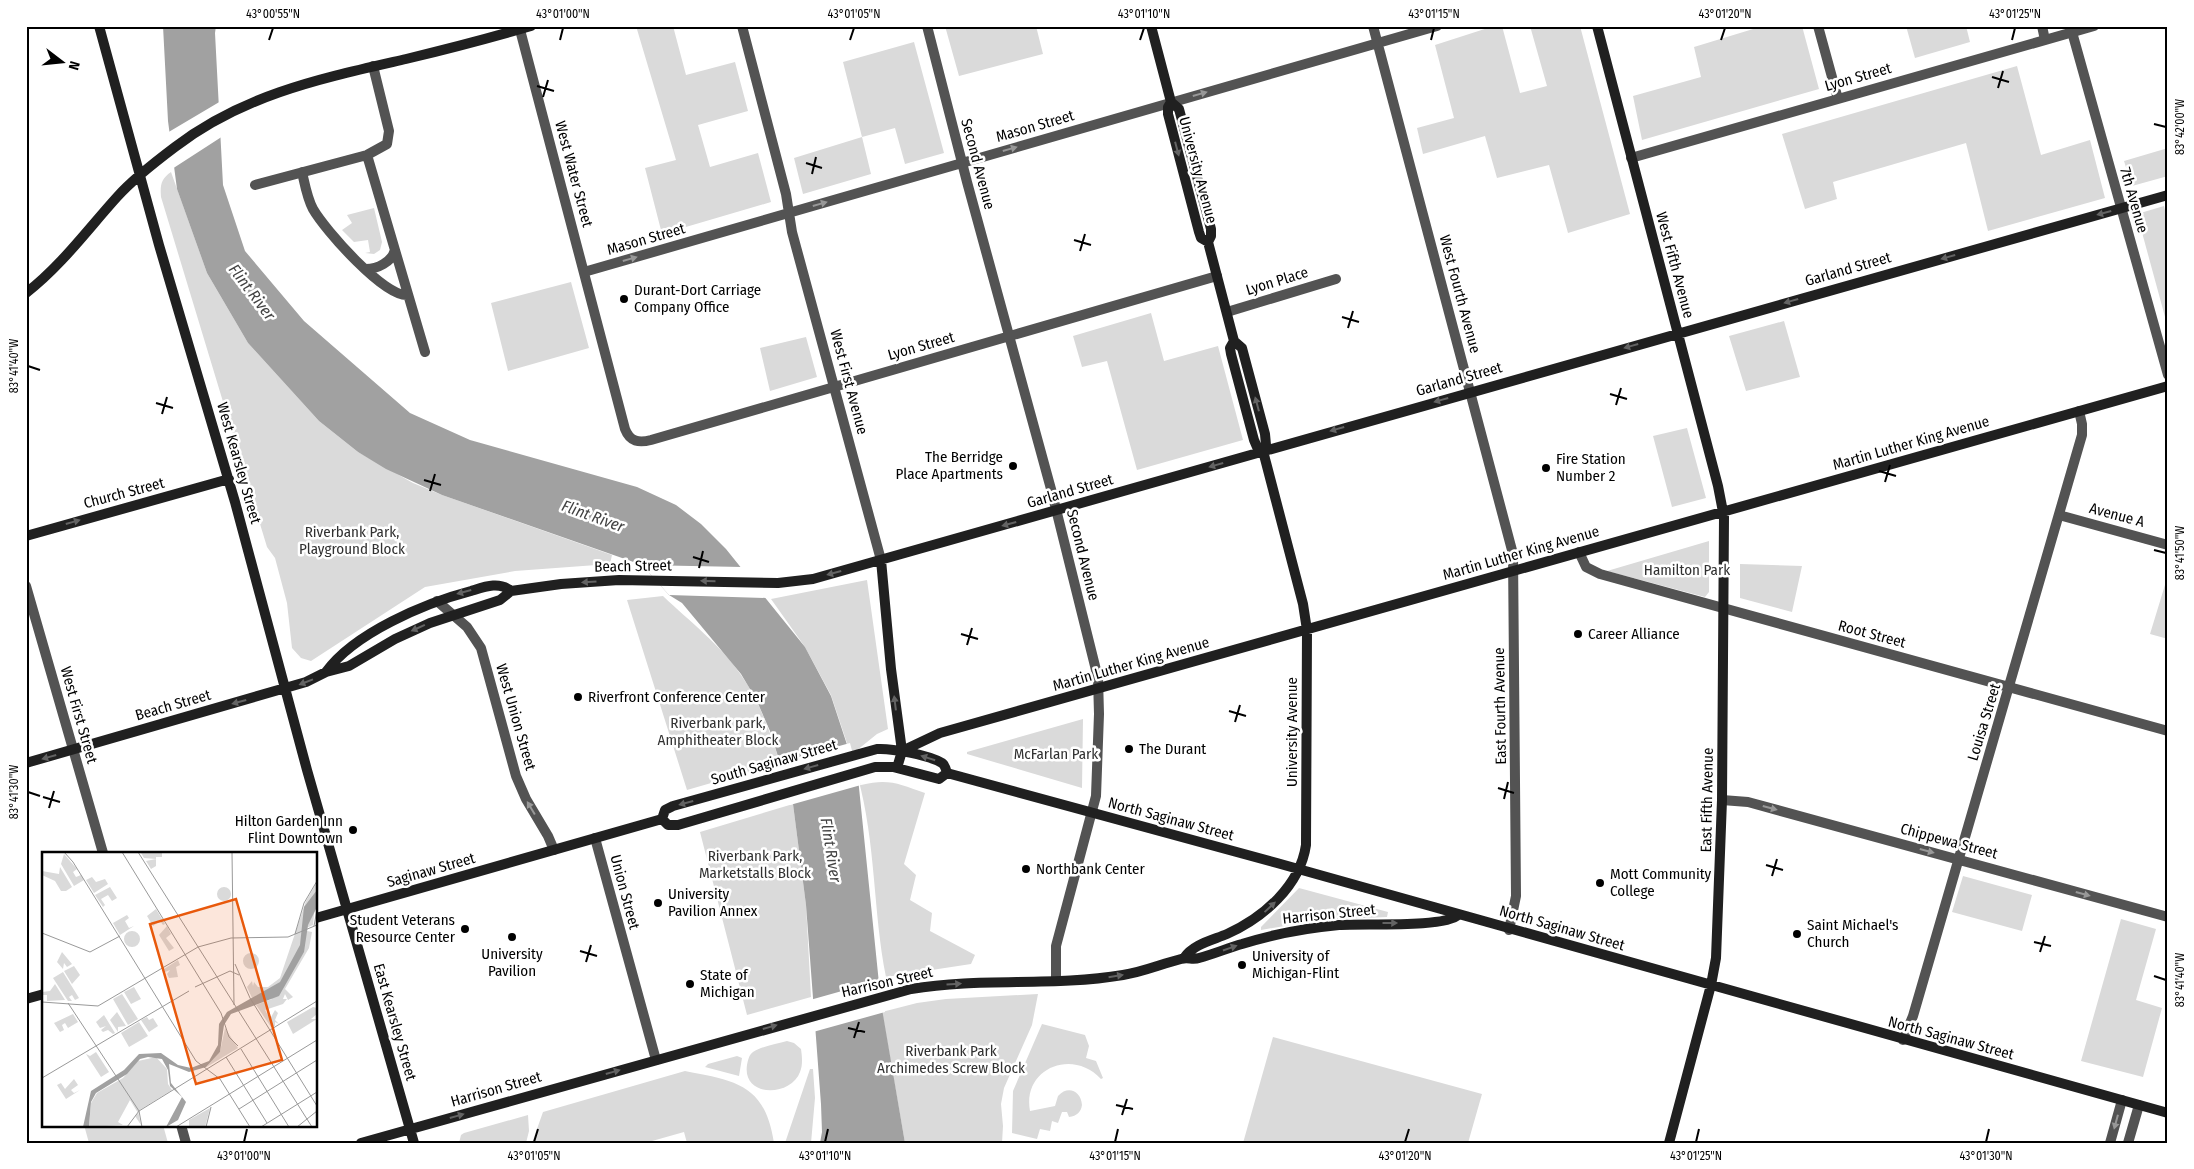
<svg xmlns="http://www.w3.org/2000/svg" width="2194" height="1169" viewBox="0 0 2194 1169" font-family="'Fira Sans Condensed',sans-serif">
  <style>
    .green { fill: #dadada }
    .water { fill: #a1a1a1 }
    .pier { fill: #fff }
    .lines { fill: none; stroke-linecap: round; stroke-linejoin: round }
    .street { stroke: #535353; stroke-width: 10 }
    .secondary { stroke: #202020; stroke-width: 10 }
    .oneway { fill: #989898 }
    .oneway2 { fill: #636363 }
    .ticks { fill: none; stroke: #000; stroke-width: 2 }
    .poi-dot { fill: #000; stroke: #fff; stroke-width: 2 }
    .labels { text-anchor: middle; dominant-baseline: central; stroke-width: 5; stroke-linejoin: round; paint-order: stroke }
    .street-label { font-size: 15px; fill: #000; stroke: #fff }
    .poi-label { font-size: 15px; fill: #000; stroke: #fff; text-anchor: start }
    .park-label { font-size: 15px; fill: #313131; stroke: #fff }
    .water-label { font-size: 16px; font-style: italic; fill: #424242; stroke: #fff }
    .inset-road { fill: none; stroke: #999; stroke-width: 1 }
    .view { fill: #e8590c; fill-opacity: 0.15; stroke: #e8590c; stroke-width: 2.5 }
    .inset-edge { fill: none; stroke: #000; stroke-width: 2.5 }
    .neatline { fill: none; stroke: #000; stroke-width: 2 }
    .ticks-label { font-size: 12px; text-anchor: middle; fill: #000 }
  </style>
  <rect width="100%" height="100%" fill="#fff"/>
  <!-- green -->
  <path class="green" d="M636,26H673L686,75L735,62L748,111L698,125L710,167L758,153L771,202L662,234L645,168L676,160Z
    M945,26H1036L1043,54L959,76Z
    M1494,26H1502L1520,93L1547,86L1530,26H1580L1630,214L1568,233L1549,165L1497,178L1485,136L1423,154L1417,128L1454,118L1435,45Z
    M1763,26H1802L1819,89L1642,140L1633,96L1701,77L1694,47Z
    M1906,26H1966L1970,42L1915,58Z
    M914,42L944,153L905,164L895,128L862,137L871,174L803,194L794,158L862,137L843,62Z
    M2017,66L2041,155L2090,140L2105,198L1988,231L1966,143L1833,182L1837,199L1805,209L1782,134Z
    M2168,148V176L2132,186L2124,161Z
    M171,172L207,273L248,343L319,421L358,452L413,483L442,495L612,555L610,564L515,571L425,587L311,661L301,658L292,648L287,603L275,558L267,547L161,197C160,185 161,179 171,172Z
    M2164,206L2168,222V328L2137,214Z
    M374,208L382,242L380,250L374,254L365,253L370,252L368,240L354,242L342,230L352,223L347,215Z
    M571,282L589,348L508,371L491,303Z
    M1151,313L1164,361L1218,346L1243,440L1137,470L1107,361L1082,367L1073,336Z
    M1784,321L1800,377L1746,391L1729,336Z
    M806,337L817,377L770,391L760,348Z
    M1687,428L1706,498L1672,507L1653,436Z
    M1709,541V592L1705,597L1607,571Z
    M1740,564L1802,566L1792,612L1740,598Z
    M2168,575V639L2150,634Z
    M867,580L888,729L877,734L851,755L831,695L805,647L771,599Z
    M663,596C689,621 721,645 741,675C760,702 770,732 780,763L687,790L627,600Z
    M1083,719L1082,788L967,754V752Z
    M858,778L861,785C889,778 899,784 925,793L904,864L916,875L910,900L932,913L930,931L975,955L971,964L886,977C873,912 876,843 858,778Z
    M793,804L806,905L811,997L747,1015L700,832Z
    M1963,876L2032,895L2022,931L1952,912Z
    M1299,888L1388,912L1387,917L1319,920L1261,930V927Z
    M2121,919L2156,929L2136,1000L2162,1008L2143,1077L2081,1061Z
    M1038,994L1032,1025L1004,1088L1001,1104L1003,1126L1002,1143H905L882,1012L917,1003L946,999Z
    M1042,1024L1085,1035L1089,1046L1086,1058L1096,1061L1103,1078L1101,1079C1073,1048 1022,1068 1030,1111L1055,1106L1058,1096C1068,1085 1081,1091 1082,1105C1081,1112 1077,1116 1069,1117L1067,1112H1062L1058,1123L1052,1121L1050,1131L1040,1129L1037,1139L1012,1133L1013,1091Z
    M1273,1037L1482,1094L1468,1143H1243Z
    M787,1041L794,1043L801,1049C802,1056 803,1065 800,1072C791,1097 742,1098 747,1065C748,1060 749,1055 753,1052C762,1046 777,1044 787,1041Z
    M737,1056L742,1058L739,1076L705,1067L708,1064Z
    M810,1069H813L815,1098L811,1143H785Z
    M685,1071C736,1081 765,1084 774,1143H687L684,1132L645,1143H532L543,1112Z
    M528,1115L529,1131L526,1143H459L461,1135L464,1133Z
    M84,1125H163L168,1143H89Z"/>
  <!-- water -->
  <path class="water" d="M163,26H216L215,33L223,185L245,251L304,321L410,413L470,440L637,487L676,505L701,524L726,549L805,647L831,696L858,778L881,1003L905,1143H820L822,1132L821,1104L806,905L793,804L788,788L770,731L756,699L741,674L682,603L669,595L642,565L442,495L386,469L358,452L319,421L248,343L207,273L177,189L168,121Z"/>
  <!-- pier -->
  <path class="pier" d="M221,101L223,136L172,169L167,133Z
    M642,565L742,567L768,598L669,595Z
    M850,743L861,785L790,805L778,763Z
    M881,980L885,1012L813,1032L810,1000Z"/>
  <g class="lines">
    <!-- street -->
    <path class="street" d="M519,26L625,429C630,442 639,443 651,440L1217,276
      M742,26L786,194L792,232L881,560
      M927,26L967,182L1051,489L1098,678L1099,714L1096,796L1056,946V981
      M1373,26L1513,554L1516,896L1509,930
      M1818,26L1838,99
      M2042,26L2045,40
      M2072,32L2168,375
      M367,155L425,352
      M1631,158L2094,26
      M302,172C305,185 307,198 313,209C325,230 385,298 408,295
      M255,185L367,155L387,144L389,131L373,66
      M366,269C377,269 392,262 395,250
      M584,272L1437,26
      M1227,312L1336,279
      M2059,515L2168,545
      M1579,552L1586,567L1600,574L2168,731
      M26,586L103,853
      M437,601L467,627L481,648L516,776L526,799L548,836L554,850
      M1722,800L1748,802L2168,917
      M595,838L656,1060
      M1903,1040L1913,1016L2082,435V424L2079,411
      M181,1125L186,1143
      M2110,1143L2122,1100
      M2128,1143L2139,1105"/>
    <!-- secondary -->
    <path class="secondary" d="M99,26L159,245L235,502L307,770L414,1143
      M1151,26L1171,102L1168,107V114L1199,232L1201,238L1208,242
      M1597,26L1718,486L1724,517L1722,800L1716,958L1711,985L1669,1143
      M1171,102L1179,109L1211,229V236L1208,242L1234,341L1230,348L1231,354L1254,440L1257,447L1263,451
      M26,293C61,266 88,229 117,197C134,178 155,162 175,147C244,94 323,78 406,59C448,49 490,38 531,26
      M26,536L229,479
      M881,560L891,669L902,751L897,768
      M326,672C354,633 425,603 471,591C484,587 499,581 511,591
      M902,751L940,733L2168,386
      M26,763L306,682L326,672L349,666L395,639L430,623L500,600L511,591L561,584L619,580L778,583L813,579L2168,195
      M947,773L1277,863L2168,1113
      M662,819L665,810L673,806L877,749C891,748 929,755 942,763C945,765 946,769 947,773
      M662,819L668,825H678L875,767H893L939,779L947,773
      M316,918L662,819
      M1184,958C1193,944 1213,940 1227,934C1263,918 1300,886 1306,845L1307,630L1303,604L1263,451L1266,445L1265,434L1242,348L1234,341
      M26,999L44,994
      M361,1143L911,989C981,977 1053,987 1123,975C1143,972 1161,964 1181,959C1187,957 1193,960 1199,958C1214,954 1228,948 1242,944C1274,934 1306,928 1339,925C1361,923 1445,928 1458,915"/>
  </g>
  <!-- one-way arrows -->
  <defs><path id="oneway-solid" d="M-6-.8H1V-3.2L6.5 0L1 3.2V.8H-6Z" transform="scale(1.25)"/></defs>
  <g class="oneway">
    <use href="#oneway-solid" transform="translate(1200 94) rotate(-16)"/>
    <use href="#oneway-solid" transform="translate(1010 149) rotate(-16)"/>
    <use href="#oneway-solid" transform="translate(820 204) rotate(-16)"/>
    <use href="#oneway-solid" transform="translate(630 259) rotate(-16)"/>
    <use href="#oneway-solid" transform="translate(531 808) rotate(-121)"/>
    <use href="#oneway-solid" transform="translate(1770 808) rotate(15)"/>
    <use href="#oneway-solid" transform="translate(1927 851) rotate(15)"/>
    <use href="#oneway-solid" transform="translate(2083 894) rotate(15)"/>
    <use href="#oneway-solid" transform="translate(2116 1122) rotate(105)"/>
  </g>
  <g class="oneway2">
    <use href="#oneway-solid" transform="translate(1177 149) rotate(75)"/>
    <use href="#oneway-solid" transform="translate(2104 213) rotate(165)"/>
    <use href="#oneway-solid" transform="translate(1948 257) rotate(164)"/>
    <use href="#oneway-solid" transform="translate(1791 301) rotate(164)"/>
    <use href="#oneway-solid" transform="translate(1631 346) rotate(164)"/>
    <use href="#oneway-solid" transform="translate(1441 400) rotate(164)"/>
    <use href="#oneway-solid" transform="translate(1257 404) rotate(-105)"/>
    <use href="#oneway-solid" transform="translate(1337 429) rotate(164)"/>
    <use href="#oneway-solid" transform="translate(1216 465) rotate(164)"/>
    <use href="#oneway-solid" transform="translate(73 522) rotate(-16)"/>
    <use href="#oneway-solid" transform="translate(1009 524) rotate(165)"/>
    <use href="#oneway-solid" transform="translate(834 573) rotate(165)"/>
    <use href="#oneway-solid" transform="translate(708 581) rotate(-179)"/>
    <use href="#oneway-solid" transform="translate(589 582) rotate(176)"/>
    <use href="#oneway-solid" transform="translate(464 592) rotate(165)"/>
    <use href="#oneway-solid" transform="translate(418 628) rotate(156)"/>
    <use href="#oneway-solid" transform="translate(306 682) rotate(159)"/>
    <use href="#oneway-solid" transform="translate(239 702) rotate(165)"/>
    <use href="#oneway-solid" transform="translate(895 703) rotate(-97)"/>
    <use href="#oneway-solid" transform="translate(49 757) rotate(164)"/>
    <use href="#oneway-solid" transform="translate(928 758) rotate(-163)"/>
    <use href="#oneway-solid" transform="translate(811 767) rotate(164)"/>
    <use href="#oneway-solid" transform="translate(686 803) rotate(165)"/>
    <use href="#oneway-solid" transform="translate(1270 907) rotate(-43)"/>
    <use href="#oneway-solid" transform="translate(1390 923)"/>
    <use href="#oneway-solid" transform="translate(1230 948) rotate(-19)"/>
    <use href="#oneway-solid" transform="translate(1116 976) rotate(-9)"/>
    <use href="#oneway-solid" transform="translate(954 984) rotate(-4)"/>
    <use href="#oneway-solid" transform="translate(770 1027) rotate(-16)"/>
    <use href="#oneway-solid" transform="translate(613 1072) rotate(-16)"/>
    <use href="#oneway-solid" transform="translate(457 1116) rotate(-16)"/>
  </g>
  <!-- ticks -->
  <path class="ticks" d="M269,40L273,28M560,40L563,28M850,40L854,28M1140,40L1144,28M1431,40L1434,28M1721,40L1725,28M2012,40L2015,28M1992,77L2009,82M537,86L554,91M1998,88L2003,71M543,97L548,80M2154,124L2166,127M806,163L822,168M812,174L816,157M1074,240L1091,245M1080,251L1085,234M1342,317L1359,322M1348,328L1353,311M28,366L40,370M1610,394L1627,399M156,403L173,408M1616,405L1621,388M162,414L167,397M1879,471L1896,476M424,480L441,485M1885,482L1890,465M430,491L435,474M2154,550L2166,553M693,557L709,562M699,568L703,551M961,634L978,639M967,645L972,628M1229,711L1246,716M1235,722L1240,705M1498,788L1514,793M28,792L40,796M43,797L60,802M1504,799L1508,782M49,808L54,791M1766,865L1783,870M1772,876L1777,859M2034,942L2051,946M580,951L597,956M2040,952L2045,936M586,962L591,945M2154,976L2166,980M848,1028L865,1032M854,1038L859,1022M1116,1105L1133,1109M1122,1115L1127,1099M244,1142L247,1129M534,1142L538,1129M825,1142L828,1129M1115,1142L1118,1129M1405,1142L1409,1129M1696,1142L1699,1129M1986,1142L1989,1129"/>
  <!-- markers -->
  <g class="poi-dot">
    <circle cx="624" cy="299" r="5"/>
    <circle cx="1013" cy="466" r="5"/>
    <circle cx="1546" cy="468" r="5"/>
    <circle cx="1578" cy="634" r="5"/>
    <circle cx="578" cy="697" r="5"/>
    <circle cx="1129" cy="749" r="5"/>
    <circle cx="353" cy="830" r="5"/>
    <circle cx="1026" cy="869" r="5"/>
    <circle cx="1600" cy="883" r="5"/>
    <circle cx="658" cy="903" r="5"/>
    <circle cx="465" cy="929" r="5"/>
    <circle cx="1797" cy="934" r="5"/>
    <circle cx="512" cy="937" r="5"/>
    <circle cx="1242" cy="965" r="5"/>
    <circle cx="690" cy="984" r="5"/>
  </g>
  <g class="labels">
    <!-- street labels -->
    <g class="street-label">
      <text transform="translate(1858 77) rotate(-16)">Lyon Street</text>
      <text transform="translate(1035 126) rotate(-16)">Mason Street</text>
      <text transform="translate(978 164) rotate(75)">Second Avenue</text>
      <text transform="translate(1198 170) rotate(75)">University Avenue</text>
      <text transform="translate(574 174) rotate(75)">West Water Street</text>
      <text transform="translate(2134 200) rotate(74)">7th Avenue</text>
      <text transform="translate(646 239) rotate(-16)">Mason Street</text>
      <text transform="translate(1675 265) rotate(75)">West Fifth Avenue</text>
      <text transform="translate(1848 269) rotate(-16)">Garland Street</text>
      <text transform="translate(1277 281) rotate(-17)">Lyon Place</text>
      <text transform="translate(1460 294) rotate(75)">West Fourth Avenue</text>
      <text transform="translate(921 346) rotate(-16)">Lyon Street</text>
      <text transform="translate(1459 379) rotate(-16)">Garland Street</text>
      <text transform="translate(849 382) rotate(75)">West First Avenue</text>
      <text transform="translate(1911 443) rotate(-16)">Martin Luther King Avenue</text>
      <text transform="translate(239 463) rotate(74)">West Kearsley Street</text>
      <text transform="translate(1070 491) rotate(-16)">Garland Street</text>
      <text transform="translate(124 493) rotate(-15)">Church Street</text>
      <text transform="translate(2117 515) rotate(15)">Avenue A</text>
      <text transform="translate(1521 553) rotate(-16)">Martin Luther King Avenue</text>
      <text transform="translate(1083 555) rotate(76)">Second Avenue</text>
      <text transform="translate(633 566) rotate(-1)">Beach Street</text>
      <text transform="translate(1872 634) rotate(15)">Root Street</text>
      <text transform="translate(1131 664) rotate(-16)">Martin Luther King Avenue</text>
      <text transform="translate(173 705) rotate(-16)">Beach Street</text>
      <text transform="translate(1500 706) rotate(-91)">East Fourth Avenue</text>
      <text transform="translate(79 715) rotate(74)">West First Street</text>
      <text transform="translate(516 717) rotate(74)">West Union Street</text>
      <text transform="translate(1984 722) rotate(-73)">Louisa Street</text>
      <text transform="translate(1292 732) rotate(-90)">University Avenue</text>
      <text transform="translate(774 762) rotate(-16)">South Saginaw Street</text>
      <text transform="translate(1707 800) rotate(-89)">East Fifth Avenue</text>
      <text transform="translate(1171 819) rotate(15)">North Saginaw Street</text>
      <text transform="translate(1949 841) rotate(15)">Chippewa Street</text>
      <text transform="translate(431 870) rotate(-16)">Saginaw Street</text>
      <text transform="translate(625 892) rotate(75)">Union Street</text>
      <text transform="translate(1329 914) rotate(-6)">Harrison Street</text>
      <text transform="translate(1562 928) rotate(16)">North Saginaw Street</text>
      <text transform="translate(887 982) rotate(-13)">Harrison Street</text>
      <text transform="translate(395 1022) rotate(74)">East Kearsley Street</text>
      <text transform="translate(1951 1038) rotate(15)">North Saginaw Street</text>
      <text transform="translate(496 1089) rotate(-16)">Harrison Street</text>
    </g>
    <!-- poi labels -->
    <g class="poi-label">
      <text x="634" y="290">Durant-Dort Carriage<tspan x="634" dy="17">Company Office</tspan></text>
      <text x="1003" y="457" text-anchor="end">The Berridge<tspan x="1003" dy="17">Place Apartments</tspan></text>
      <text x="1556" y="459">Fire Station<tspan x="1556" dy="17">Number 2</tspan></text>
      <text x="1588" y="634">Career Alliance</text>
      <text x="588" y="697">Riverfront Conference Center</text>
      <text x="1139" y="749">The Durant</text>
      <text x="343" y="821" text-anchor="end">Hilton Garden Inn<tspan x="343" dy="17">Flint Downtown</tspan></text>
      <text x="1036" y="869">Northbank Center</text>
      <text x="1610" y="874">Mott Community<tspan x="1610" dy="17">College</tspan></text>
      <text x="668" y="894">University<tspan x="668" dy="17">Pavilion Annex</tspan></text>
      <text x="455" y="920" text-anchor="end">Student Veterans<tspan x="455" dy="17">Resource Center</tspan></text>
      <text x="1807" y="925">Saint Michael's<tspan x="1807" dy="17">Church</tspan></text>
      <text x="512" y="954" text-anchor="middle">University<tspan x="512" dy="17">Pavilion</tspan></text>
      <text x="1252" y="956">University of<tspan x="1252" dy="17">Michigan-Flint</tspan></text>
      <text x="700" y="975">State of<tspan x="700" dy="17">Michigan</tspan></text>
    </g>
    <!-- park labels -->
    <g class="park-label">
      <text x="352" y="532">Riverbank Park,<tspan x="352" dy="17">Playground Block</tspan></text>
      <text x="1687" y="570">Hamilton Park</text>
      <text x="718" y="723">Riverbank park,<tspan x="718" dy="17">Amphitheater Block</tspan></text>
      <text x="1056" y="754">McFarlan Park</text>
      <text x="755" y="856">Riverbank Park,<tspan x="755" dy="17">Marketstalls Block</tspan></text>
      <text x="951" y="1051">Riverbank Park<tspan x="951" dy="17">Archimedes Screw Block</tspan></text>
    </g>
    <!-- water labels -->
    <g class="water-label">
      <text transform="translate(252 292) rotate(53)">Flint River</text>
      <text transform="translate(593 516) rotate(20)">Flint River</text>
      <text transform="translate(831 850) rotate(81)">Flint River</text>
    </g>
  </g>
  <!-- overview -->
  <g transform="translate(42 852)">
    <rect width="275" height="275" fill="#fff"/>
    <path d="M120,0V5H114V14L109,17L104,9L114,7L102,6L99,1ZM22,2L35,17L31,20L34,25L39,23L42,28L32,34L19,12ZM18,15L30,35L24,39H19L13,29L0,23V19L17,22ZM50,25L54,30L63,27L66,32L52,41L44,28ZM275,30L271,73L260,78L270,80L267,96L243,137L251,145L246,148L243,142L241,147H245L241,152L223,158L228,167L233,158L236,161L233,168L237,172L233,170V174L229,175L214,153L230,147L224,139L210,146L205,135L210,129L211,134L212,130L216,135H226L238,126L264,49ZM175 42a7 7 0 1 1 14 0a7 7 0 1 1-14 0ZM68,35L75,46L70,49L66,43L59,47L63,53L61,55L53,43ZM114,57L123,72L121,73L118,69L111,74L105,64ZM85,63L87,66L83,69L87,76L92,74L78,83L71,71ZM125,74L129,82L124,86L132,96L127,99L117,83ZM82 87a8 8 0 1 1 16 0a8 8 0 1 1-16 0ZM20,100L30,112L25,115L22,111L21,117L15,110ZM201 109a8 8 0 1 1 16 0a8 8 0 1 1-16 0ZM136,108L138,113L134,115L136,125L127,126L125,122L128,118L123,120L122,117ZM32,114L38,123L30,132L22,119ZM21,120L37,146L33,148L30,143L27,145L30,149H26L11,126ZM13,132L23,148L5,149V143H1L0,149V140L8,139ZM92,135L99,147L89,152L82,140ZM80,142L96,167L86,173L71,147ZM271,155L275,156V162L269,167H275L251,182L245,170ZM75,160L84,174L76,175V180L68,168ZM31,162L36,170L26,176L23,171L20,173L22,178L18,180L12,171ZM62,163L73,181L71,182L66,178L61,180L59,178L64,174L58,176L54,170ZM105,165L107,168L111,166L116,174L107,180L99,168ZM97,170L106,184L87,195L79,181ZM183,176L196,196L163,216L178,200ZM54,200L67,220L59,225L44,202L48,204ZM114,205L125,217L126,232L130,238L96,259L99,273L93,264L96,261L88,248L76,270L81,273L47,275L49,251L55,241L81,226L96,209ZM32,227L36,233L29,238L32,241L38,238L24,247L15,233L19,231L23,237ZM168,256L163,275H147V268Z" fill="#dadada"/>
    <path d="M275,38V55L266,73L262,100L237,144L189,162L182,173L178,200L164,215L147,220L127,212L129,231L144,250L136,268L124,275L140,245L128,234L126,218L120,207L106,205L98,207L85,222L54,241L49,250L47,274L41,275L49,239L82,218L97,202L119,201L136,213L149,216L167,209L176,193L177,172L185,160L238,130L258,93L262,55Z" fill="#a1a1a1"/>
    <path class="inset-road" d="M22,0L31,10L154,209L178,227L208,275M80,0L179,161L187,185L196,194M96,0L270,275M190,0L192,153M272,74L275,58M0,81L48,100L78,84M253,82L262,51L275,29M193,112L208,146L275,254M153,135L188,119L197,123M0,150L56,154L156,95L189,86L246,85L275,73M26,151L97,259L100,275M91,172L147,139M199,197L247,275M184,205L225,271M0,226L91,172M197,257L275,208M85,275L97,259L275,149M134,275L275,188M164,275L169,255M219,275L275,240M255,275L275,259"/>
    <path class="view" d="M194,47L240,208L154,232L108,72Z"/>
    <rect width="275" height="275" class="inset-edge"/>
  </g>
  <!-- border -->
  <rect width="2194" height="1169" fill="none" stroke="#ffffff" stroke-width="55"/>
  <!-- north arrow -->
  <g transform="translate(62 62) rotate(106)" stroke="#ffffff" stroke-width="4" paint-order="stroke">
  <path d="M0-4L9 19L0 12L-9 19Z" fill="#000000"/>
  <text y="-8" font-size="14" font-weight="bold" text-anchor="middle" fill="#000000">N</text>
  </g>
  <rect x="28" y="28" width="2138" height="1114" class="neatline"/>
  <g class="ticks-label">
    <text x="273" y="18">43°00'55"N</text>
    <text x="563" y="18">43°01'00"N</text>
    <text x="854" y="18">43°01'05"N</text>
    <text x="1144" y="18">43°01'10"N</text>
    <text x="1434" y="18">43°01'15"N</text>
    <text x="1725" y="18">43°01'20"N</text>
    <text x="2015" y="18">43°01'25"N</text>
    <text transform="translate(2180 127) rotate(-90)" y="4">83°42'00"W</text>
    <text transform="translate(14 366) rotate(-90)" y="4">83°41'40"W</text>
    <text transform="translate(2180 553) rotate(-90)" y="4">83°41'50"W</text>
    <text transform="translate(14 792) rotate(-90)" y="4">83°41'30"W</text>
    <text transform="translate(2180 980) rotate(-90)" y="4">83°41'40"W</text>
    <text x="244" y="1160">43°01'00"N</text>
    <text x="534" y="1160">43°01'05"N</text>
    <text x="825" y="1160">43°01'10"N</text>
    <text x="1115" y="1160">43°01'15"N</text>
    <text x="1405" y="1160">43°01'20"N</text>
    <text x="1696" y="1160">43°01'25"N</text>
    <text x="1986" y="1160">43°01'30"N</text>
  </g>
</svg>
